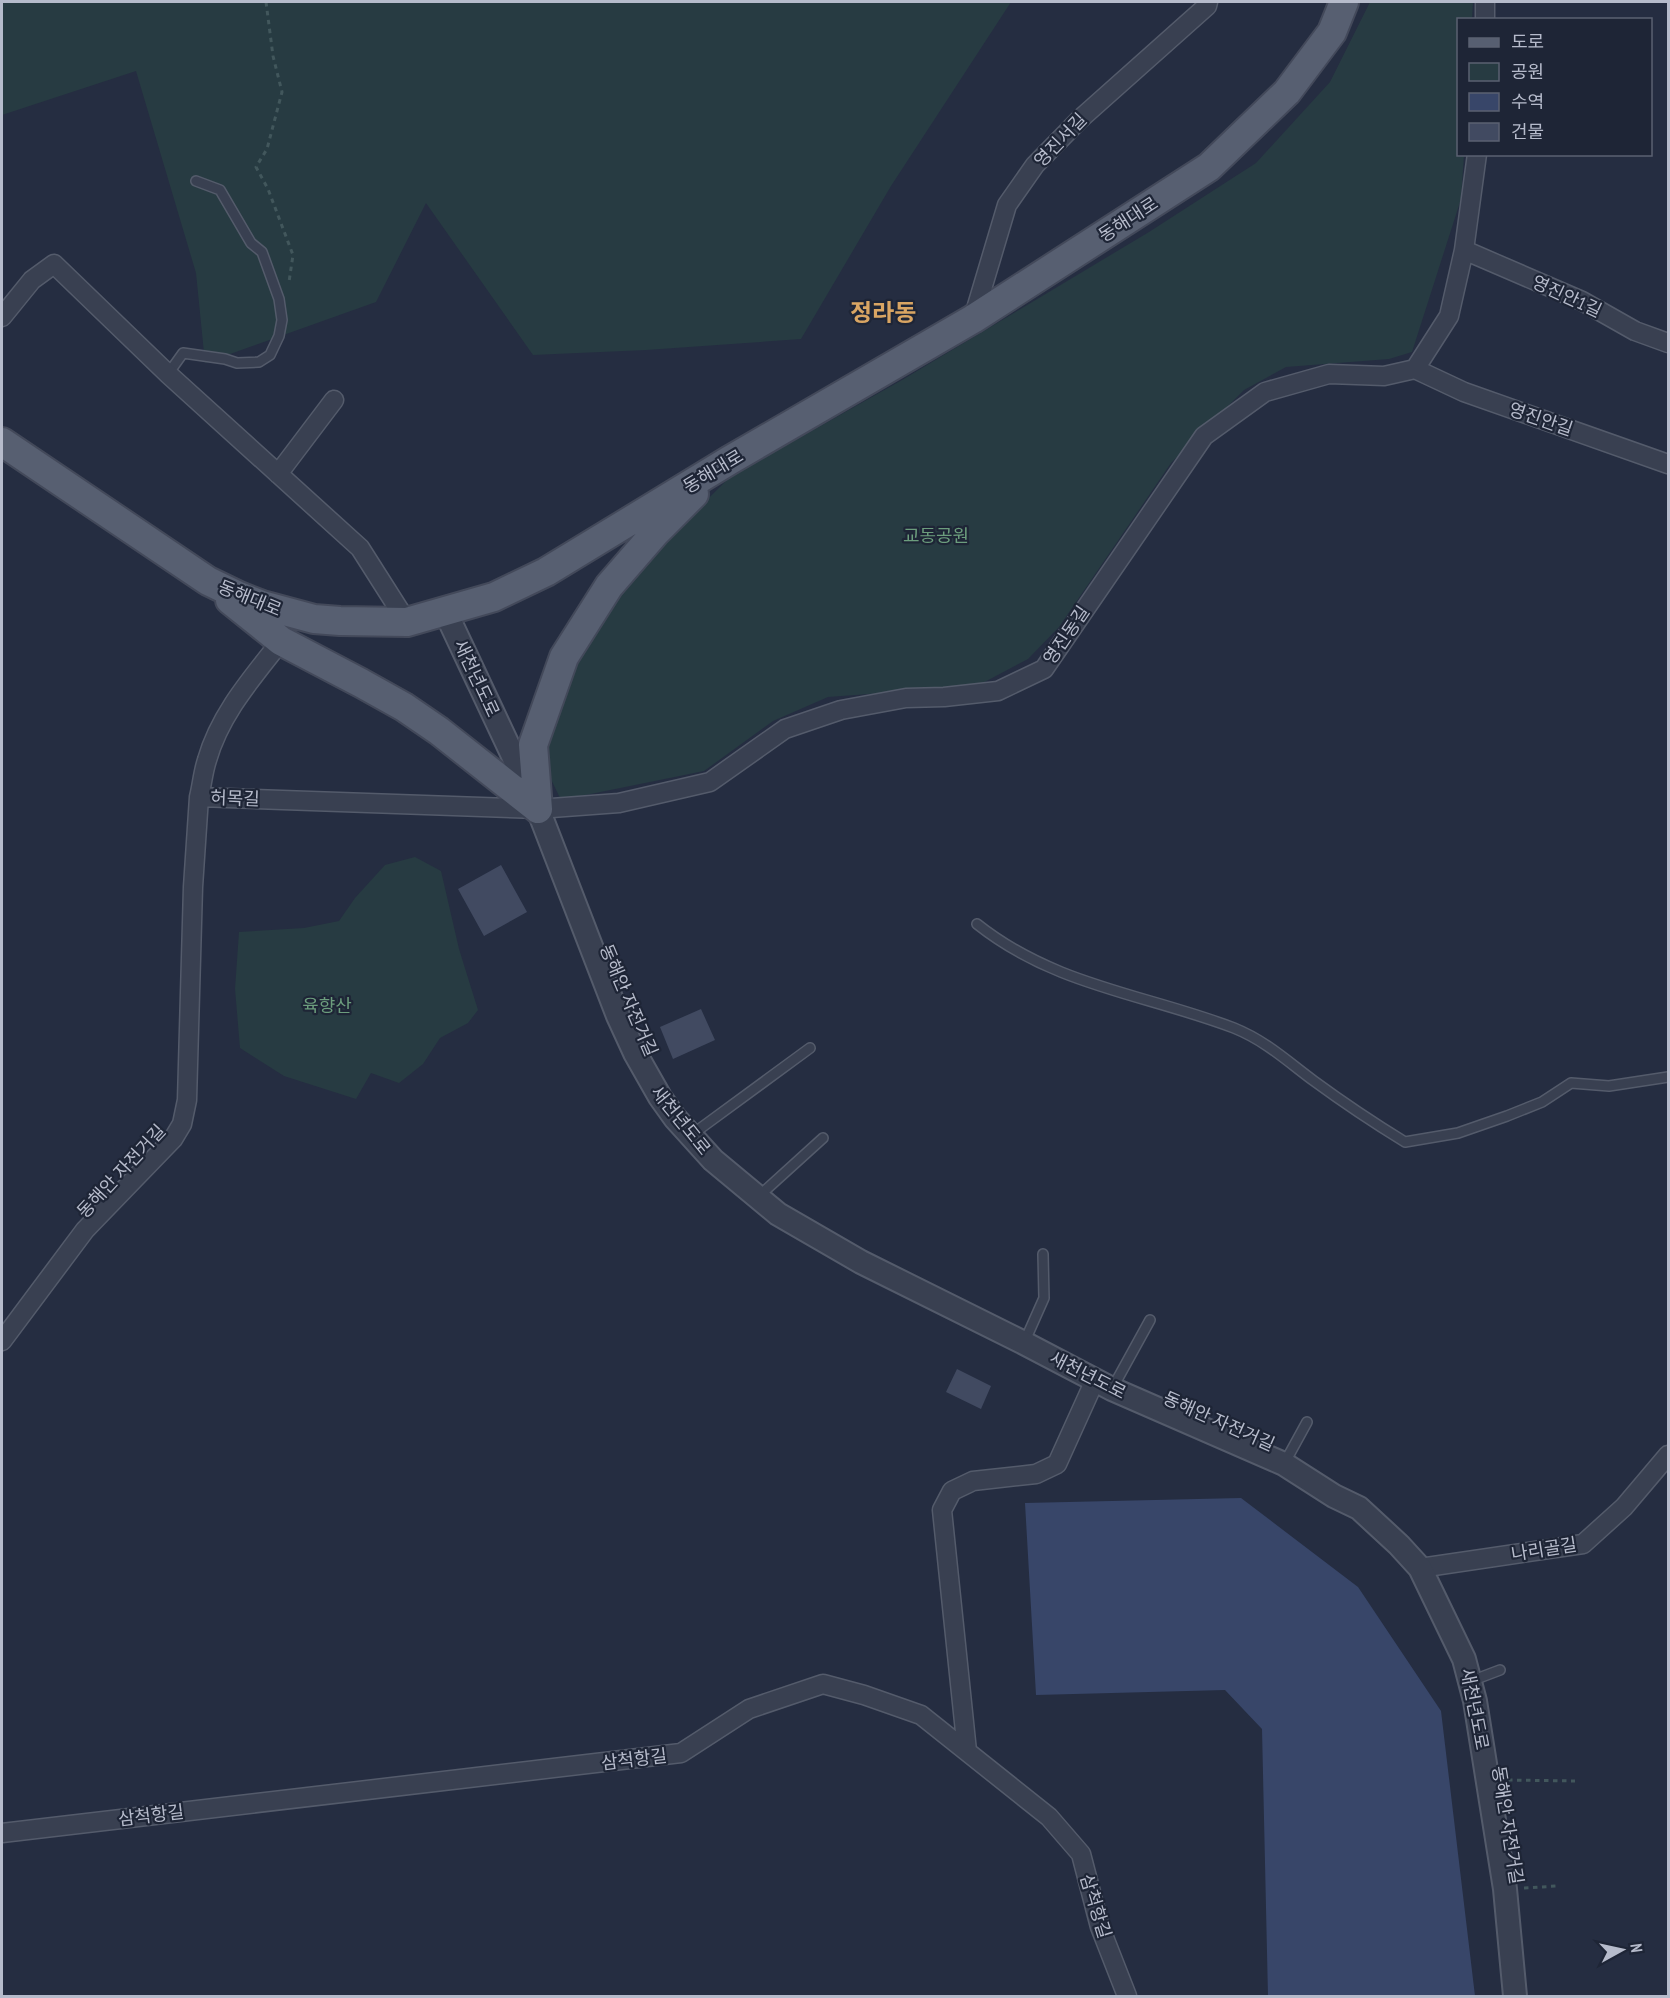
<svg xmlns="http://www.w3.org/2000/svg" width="1670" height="1998" viewBox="0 0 1670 1998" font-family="'PT Sans Narrow','Noto Sans KR',sans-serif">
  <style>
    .green { fill: #273b42 }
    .water { fill: #384669 }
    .building { fill: #414a61 }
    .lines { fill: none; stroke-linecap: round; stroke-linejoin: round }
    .service-casing { stroke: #545b6b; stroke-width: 12 }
    .minor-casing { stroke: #545b6b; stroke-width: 21 }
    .tertiary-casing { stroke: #545b6b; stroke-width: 26 }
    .primary-casing { stroke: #43495a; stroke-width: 32 }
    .path { stroke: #42575c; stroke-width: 3; stroke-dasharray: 4.5 4.5; stroke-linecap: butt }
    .service { stroke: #394051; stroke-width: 9 }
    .minor { stroke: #394051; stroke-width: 18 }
    .tertiary { stroke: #394051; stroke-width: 22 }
    .primary { stroke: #575f71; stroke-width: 28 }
    .labels { text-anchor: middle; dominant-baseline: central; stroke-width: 4.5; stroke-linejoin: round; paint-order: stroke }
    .street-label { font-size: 18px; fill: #b6bbcb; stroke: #1e2536 }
    .park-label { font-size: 18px; fill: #6c9d7d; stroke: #1e2536 }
    .district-label { font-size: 24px; font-weight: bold; fill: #d9a563; stroke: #1e2536 }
  </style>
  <rect width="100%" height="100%" fill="#252d41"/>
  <!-- green -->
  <path class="green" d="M2,2H1011L891,186L801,339L646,350L533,355L426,203L376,302L205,363L196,273L136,71L2,115Z
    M1370,2H1473L1472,19L1458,20V154L1464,155L1461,199L1412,352L1389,359L1286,367L1244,390L1171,463L1059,627L1028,659L977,686L828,697L773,721L704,771L561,800L546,769L549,733L567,681L619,587L730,477L902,380L1149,232L1256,163L1330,82Z
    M415,857L441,871L459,949L478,1010L468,1023L440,1038L423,1064L399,1083L371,1073L356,1099L284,1076L240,1048L235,989L239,932L304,928L339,921L355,898L385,865Z"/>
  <!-- water -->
  <path class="water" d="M1241,1498L1358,1587L1441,1711L1475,1996H1268L1262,1729L1225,1690L1036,1695L1025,1503Z"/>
  <!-- building -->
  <path class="building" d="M501,865L527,912L484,936L458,889Z
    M701,1009L715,1040L673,1059L660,1027Z
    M957,1369L991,1386L981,1409L946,1392Z"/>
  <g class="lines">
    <!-- service casing -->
    <g class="service-casing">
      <path id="service" d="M168,374L183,353L225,359L237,363L259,362L270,355L279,336L282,320L279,299L262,252L251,243L220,190L196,181
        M977,924C1055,986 1145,994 1234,1028C1266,1041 1287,1061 1314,1081C1344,1103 1374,1123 1405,1142L1458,1133L1507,1116L1542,1102L1571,1083L1609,1086L1668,1077
        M690,1136L810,1048
        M759,1196L823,1138
        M1024,1343L1044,1298L1043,1254
        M1112,1389L1150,1320
        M1284,1464L1307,1422
        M1471,1681L1500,1670"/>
    </g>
    <!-- minor casing -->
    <g class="minor-casing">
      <path id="minor" d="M1485,2V20
        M1464,250L1477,154
        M2,317L32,280L54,264L168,374L360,548L407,622
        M973,319L1007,205L1035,165L1079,120L1207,6L1208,2
        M1415,369L1449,316L1464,250L1582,301L1635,331L1668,343
        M1415,369L1464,392L1668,464
        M278,474L334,400
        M199,797C202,785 203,772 207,760C220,714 252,678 281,641
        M2,1341L85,1230L173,1139L182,1124L187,1100L193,887L199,797L538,809L619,803L710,782L785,729L841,710L906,698L944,697L998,691L1044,669L1204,436L1265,392L1329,374L1384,376L1415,369
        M1420,1568L1583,1544L1624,1507L1668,1455
        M967,1751L942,1510L952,1491L973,1481L1036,1474L1057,1464L1095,1380
        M2,1833L681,1753L749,1709L823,1684L864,1695L921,1715L1049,1817L1081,1854L1100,1927L1127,1996"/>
    </g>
    <!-- tertiary casing -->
    <g class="tertiary-casing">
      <path id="tertiary" d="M446,613L538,809L618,1016L635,1053L660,1097L675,1118L713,1160L778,1214L861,1262L1024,1343L1112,1389L1284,1464L1334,1496L1359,1508L1399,1545L1420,1568L1464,1659L1475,1701L1505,1889L1515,1996"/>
    </g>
    <!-- primary casing -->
    <g class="primary-casing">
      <path id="primary" d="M2,442L208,581L239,596L262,605L314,619L340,621L407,622L494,597L546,572L730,460L973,319L1209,167L1287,92L1332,32L1344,2
        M230,600L281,641L361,683L404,707L439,731L538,809
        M538,809L533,745L564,657L609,586L655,533L694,494"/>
    </g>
    <!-- path -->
    <path class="path" d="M266,2L273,56L282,92L267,149L256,167L268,189L293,255L289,282
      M1508,1780L1575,1781
      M1524,1888L1557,1886"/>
    <!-- service -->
    <use href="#service" class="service"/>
    <!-- minor -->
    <use href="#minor" class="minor"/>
    <!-- tertiary -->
    <use href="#tertiary" class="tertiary"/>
    <!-- primary -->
    <use href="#primary" class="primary"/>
  </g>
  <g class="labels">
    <!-- street labels -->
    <g class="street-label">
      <text transform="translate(1060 140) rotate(-46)">영진서길</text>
      <text transform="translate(1128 219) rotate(-33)">동해대로</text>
      <text transform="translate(1567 296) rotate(25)">영진안1길</text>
      <text transform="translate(1541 419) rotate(19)">영진안길</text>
      <text transform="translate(713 471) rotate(-31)">동해대로</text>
      <text transform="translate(250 598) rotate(22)">동해대로</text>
      <text transform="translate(1066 635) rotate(-56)">영진동길</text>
      <text transform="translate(477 678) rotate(65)">새천년도로</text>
      <text transform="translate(235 798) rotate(2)">허목길</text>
      <text transform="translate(629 1000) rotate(67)">동해안 자전거길</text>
      <text transform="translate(681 1120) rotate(51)">새천년도로</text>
      <text transform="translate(121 1171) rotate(-47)">동해안 자전거길</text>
      <text transform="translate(1088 1375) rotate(27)">새천년도로</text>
      <text transform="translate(1219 1421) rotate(24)">동해안 자전거길</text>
      <text transform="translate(1544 1549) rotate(-9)">나리골길</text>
      <text transform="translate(1475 1709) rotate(79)">새천년도로</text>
      <text transform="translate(634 1759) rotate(-7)">삼척항길</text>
      <text transform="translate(151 1815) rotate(-7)">삼척항길</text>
      <text transform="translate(1508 1825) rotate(81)">동해안 자전거길</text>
      <text transform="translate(1096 1906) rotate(73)">삼척항길</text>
    </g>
    <!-- park labels -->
    <g class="park-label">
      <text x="936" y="535">교동공원</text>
      <text x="327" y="1005">육향산</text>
    </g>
    <!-- district labels -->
    <g class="district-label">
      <text x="883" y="312">정라동</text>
    </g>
  </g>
  <!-- border -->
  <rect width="1670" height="1998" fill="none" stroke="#b6bbcb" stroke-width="6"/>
  <!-- legend -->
  <rect x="1457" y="18" width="195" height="138" fill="#1e2536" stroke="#5b6172" stroke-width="1.5"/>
  <rect x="1469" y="38" width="30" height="9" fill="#575f71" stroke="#5b6172" stroke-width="1.5"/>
  <text x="1511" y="48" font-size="18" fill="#b6bbcb">도로</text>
  <rect x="1469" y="63" width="30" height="18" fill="#273b42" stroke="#5b6172" stroke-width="1.5"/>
  <text x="1511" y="78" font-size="18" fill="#b6bbcb">공원</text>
  <rect x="1469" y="93" width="30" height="18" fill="#384669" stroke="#5b6172" stroke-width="1.5"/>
  <text x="1511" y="108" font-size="18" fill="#b6bbcb">수역</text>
  <rect x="1469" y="123" width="30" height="18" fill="#414a61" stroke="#5b6172" stroke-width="1.5"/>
  <text x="1511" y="138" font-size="18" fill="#b6bbcb">건물</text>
  <!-- north arrow -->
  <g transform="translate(1622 1950) rotate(82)" stroke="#1e2536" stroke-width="4.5" paint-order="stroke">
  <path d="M0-4.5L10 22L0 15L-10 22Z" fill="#b6bbcb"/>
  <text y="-9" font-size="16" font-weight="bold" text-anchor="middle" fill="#b6bbcb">N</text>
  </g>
</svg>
